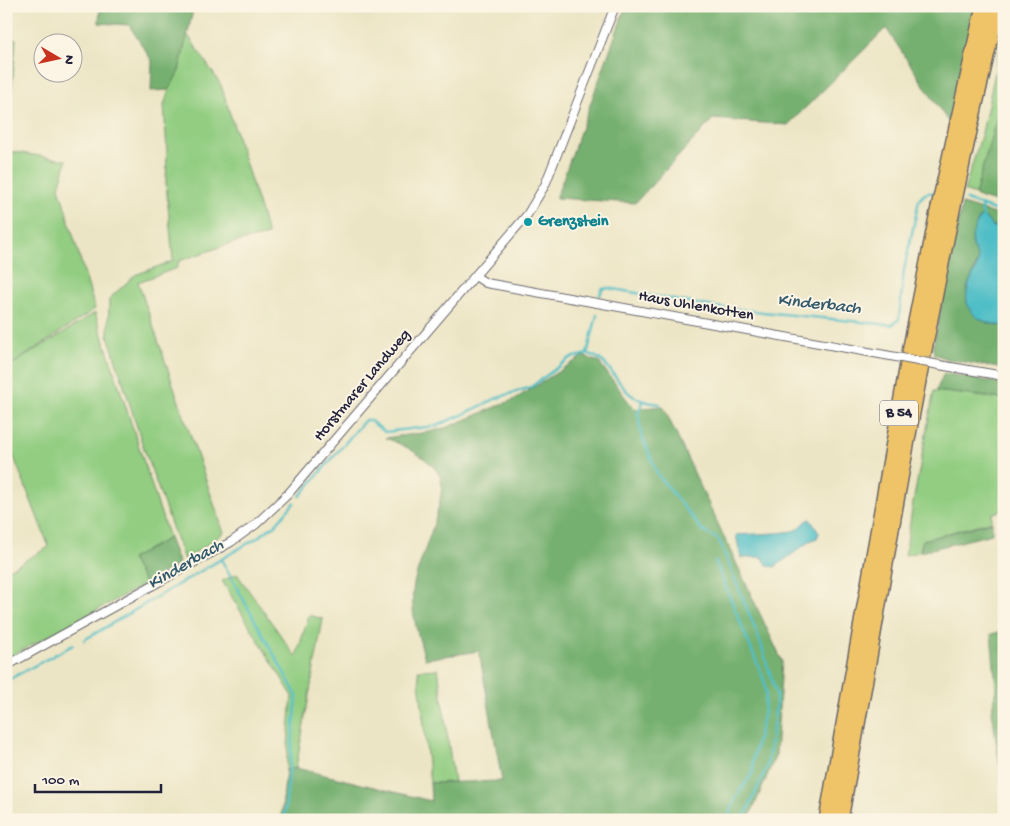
<svg xmlns="http://www.w3.org/2000/svg" width="1010" height="826" viewBox="0 0 1010 826" font-family="'Gochi Hand',sans-serif">
  <style>
    .green { fill: #93cd82; stroke: #5a785e }
    .forest { fill: #76b070; stroke: #4c6956 }
    .water { fill: #50bec6; stroke: #397080 }
    .lines { fill: none; stroke-linecap: round; stroke-linejoin: round }
    .stream { stroke: #50bec6; stroke-width: 2.5 }
    .street-casing { stroke: #69666b; stroke-width: 10 }
    .highway-casing { stroke: #69666b; stroke-width: 18 }
    .street { stroke: #fff; stroke-width: 8 }
    .highway { stroke: #efc469; stroke-width: 15 }
    .street-bridge-casing { stroke: #69666b; stroke-width: 10; stroke-linecap: butt }
    .street-bridge { stroke: #fff; stroke-width: 8 }
    .culture-dot { fill: #0f9aa8; stroke: #fcf5e5; stroke-width: 2 }
    .labels { text-anchor: middle; dominant-baseline: central; stroke-width: 4; stroke-linejoin: round; paint-order: stroke }
    .shield { fill: #fcf5e5; stroke: #63616e; stroke-width: 1 }
    .shield-label { font-size: 15px; font-weight: bold; fill: #22223b }
    .culture-label { font-size: 16px; font-weight: bold; fill: #0d838f; stroke: #fcf5e5; text-anchor: start }
    .street-label { font-size: 16px; fill: #22223b; stroke: #fcf5e5 }
    .water-label { font-size: 18px; font-style: italic; fill: #32596c; stroke: #fcf5e5 }
  </style>
  <rect width="100%" height="100%" fill="#fcf5e5"/>
  <filter id="ink" filterUnits="userSpaceOnUse"><feTurbulence type="fractalNoise" baseFrequency=".02" numOctaves="2"/><feDisplacementMap in="SourceGraphic" scale="10" xChannelSelector="R" yChannelSelector="G"/><feConvolveMatrix kernelMatrix="1 2 1 2 8 2 1 2 1" color-interpolation-filters="sRGB"/></filter>
  <filter id="wash" filterUnits="userSpaceOnUse"><feTurbulence type="fractalNoise" baseFrequency=".0096" numOctaves="4" result="noise"/><feDisplacementMap in="SourceGraphic" scale="20" xChannelSelector="R" yChannelSelector="G"/><feGaussianBlur stdDeviation="1.12" result="paint"/><feColorMatrix in="noise" values="0 0 0 0 0 0 0 0 0 0 0 0 0 0 0 0 0 1.4 0 .05"/><feComposite in="paint" operator="in"/></filter>
  <g filter="url(#wash)">
    <rect width="100%" height="100%" fill="#ece5c5"/>
    <!-- green -->
    <path class="green" d="M1004,30V91L975,195L964,191L982,133Z
      M187,34L221,85L268,235L232,243L179,261L177,268L138,282L224,533L184,560L144,449L108,335L109,299L135,275L173,261L166,183L167,151L164,105L169,90L179,71Z
      M6,39H16L11,99H6Z
      M6,103H12L7,151L67,160L59,187L95,309L11,365L95,313L169,538L131,559L145,584L6,659V571L49,547L6,437Z
      M934,391L1004,399V509L992,514V521L923,540L919,552L905,555L913,503Z
      M237,574L296,657L309,615L323,619L296,768L286,770L292,695L222,581Z
      M438,669L454,782L430,783L418,670Z"/>
    <!-- forest -->
    <path class="forest" d="M100,6H194L179,71L169,90L151,91L152,61L129,25L99,23Z
      M626,6H976L949,123L886,28L788,125L713,119L635,203L556,198Z
      M1004,91V204L981,198L975,195Z
      M962,204L1004,217V227H997L990,226L986,218L979,220L972,238L978,261L967,288V303L987,323L1004,326V369L948,359L934,354L933,347Z
      M583,356L599,362L634,409L663,406L782,661L776,755L750,816V820H281L286,770L296,768L431,801L430,783L502,781L479,651L425,659C418,634 409,610 414,584C418,562 451,493 439,474C429,458 403,444 385,438L429,432L448,427L515,399Z
      M944,373L1004,384V399L936,391Z
      M992,522V534L920,552L923,540Z
      M169,538L179,564L145,583L131,559Z
      M1004,631V799L992,711L996,688L991,634Z"/>
    <!-- water -->
    <path class="water" d="M983,216C994,224 986,228 1004,227V326C981,323 961,314 968,287C970,278 977,270 978,261C978,256 975,251 973,247C969,237 976,226 980,217Z
      M810,519L819,533L817,538L810,541L775,567L768,566L762,557L741,558L736,535C749,534 788,534 798,529C802,526 804,522 810,519Z"/>
    <g class="lines">
      <!-- stream -->
      <path class="stream" d="M966,200L997,211L1004,212
        M981,206L983,216
        M600,295L602,289L608,288L714,307L891,325L895,323L899,319L904,270L919,200C925,193 927,191 936,194
        M587,354C609,358 614,381 630,394C639,401 649,403 660,404
        M643,402L638,413L641,434L658,475L703,531L719,540L760,641L776,693V706L767,767L743,820
        M300,496L365,420H369L385,432L435,426L462,415L497,398L531,387L570,358L587,354L597,315
        M221,559L297,696L284,820
        M715,561L764,680L766,693L763,717L753,758V772L737,796L730,812L729,820
        M84,640L257,538L275,525L294,503
        M6,681L73,645"/>
    </g>
  </g>
  <g filter="url(#ink)">
    <g class="lines">
      <!-- street casing -->
      <g class="street-casing">
        <path id="street" d="M475,276L486,283L885,355
          M945,366L1004,376
          M6,666L231,542L255,525L288,494L527,215L545,185L615,6"/>
      </g>
      <!-- highway casing -->
      <g class="highway-casing">
        <path id="highway" d="M827,820L911,347L938,212L984,6
          M840,820C859,717 876,615 894,512C924,343 957,174 998,6"/>
      </g>
      <!-- street -->
      <use href="#street" class="street"/>
      <!-- highway -->
      <use href="#highway" class="highway"/>
      <!-- street-bridge casing -->
      <g class="street-bridge-casing">
        <path id="street-bridge" d="M885,355L945,366"/>
      </g>
      <!-- street-bridge -->
      <use href="#street-bridge" class="street-bridge"/>
    </g>
  </g>
  <!-- markers -->
  <circle class="culture-dot" cx="528" cy="222" r="5"/>
  <g class="labels">
    <!-- shield labels -->
    <rect class="shield" x="880" y="400.5" width="38" height="25" rx="4"/>
    <g class="shield-label">
      <text x="899" y="413">B 54</text>
    </g>
    <!-- culture labels -->
    <g class="culture-label">
      <text x="538" y="222">Grenzstein</text>
    </g>
    <!-- street labels -->
    <g class="street-label">
      <text transform="translate(696 307) rotate(10)">Haus Uhlenkotten</text>
      <text transform="translate(363 386) rotate(-50)">Horstmarer Landweg</text>
    </g>
    <!-- water labels -->
    <g class="water-label">
      <text transform="translate(819 305) rotate(6)">Kinderbach</text>
      <text transform="translate(186 565) rotate(-30)">Kinderbach</text>
    </g>
  </g>
  <!-- margin -->
  <rect width="1010" height="826" fill="none" stroke="#fcf5e5" stroke-width="25"/>
  <!-- north arrow -->
  <g transform="translate(58 58) rotate(99)"><circle r="24" fill="#fcf5e5" stroke="#a5a1a1"/>
  <path d="M0-4L9 19L0 12L-9 19Z" fill="#c8321e"/>
  <text y="-8" font-size="14" font-weight="bold" text-anchor="middle" fill="#22223b">N</text>
  </g>
  <!-- scale -->
  <path d="M35 784v8h126v-8" fill="none" stroke="#22223b" stroke-width="2.5"/>
  <text x="42" y="784" font-size="15" fill="#22223b" stroke="#fcf5e5" stroke-width="4" paint-order="stroke">100 m</text>
</svg>
